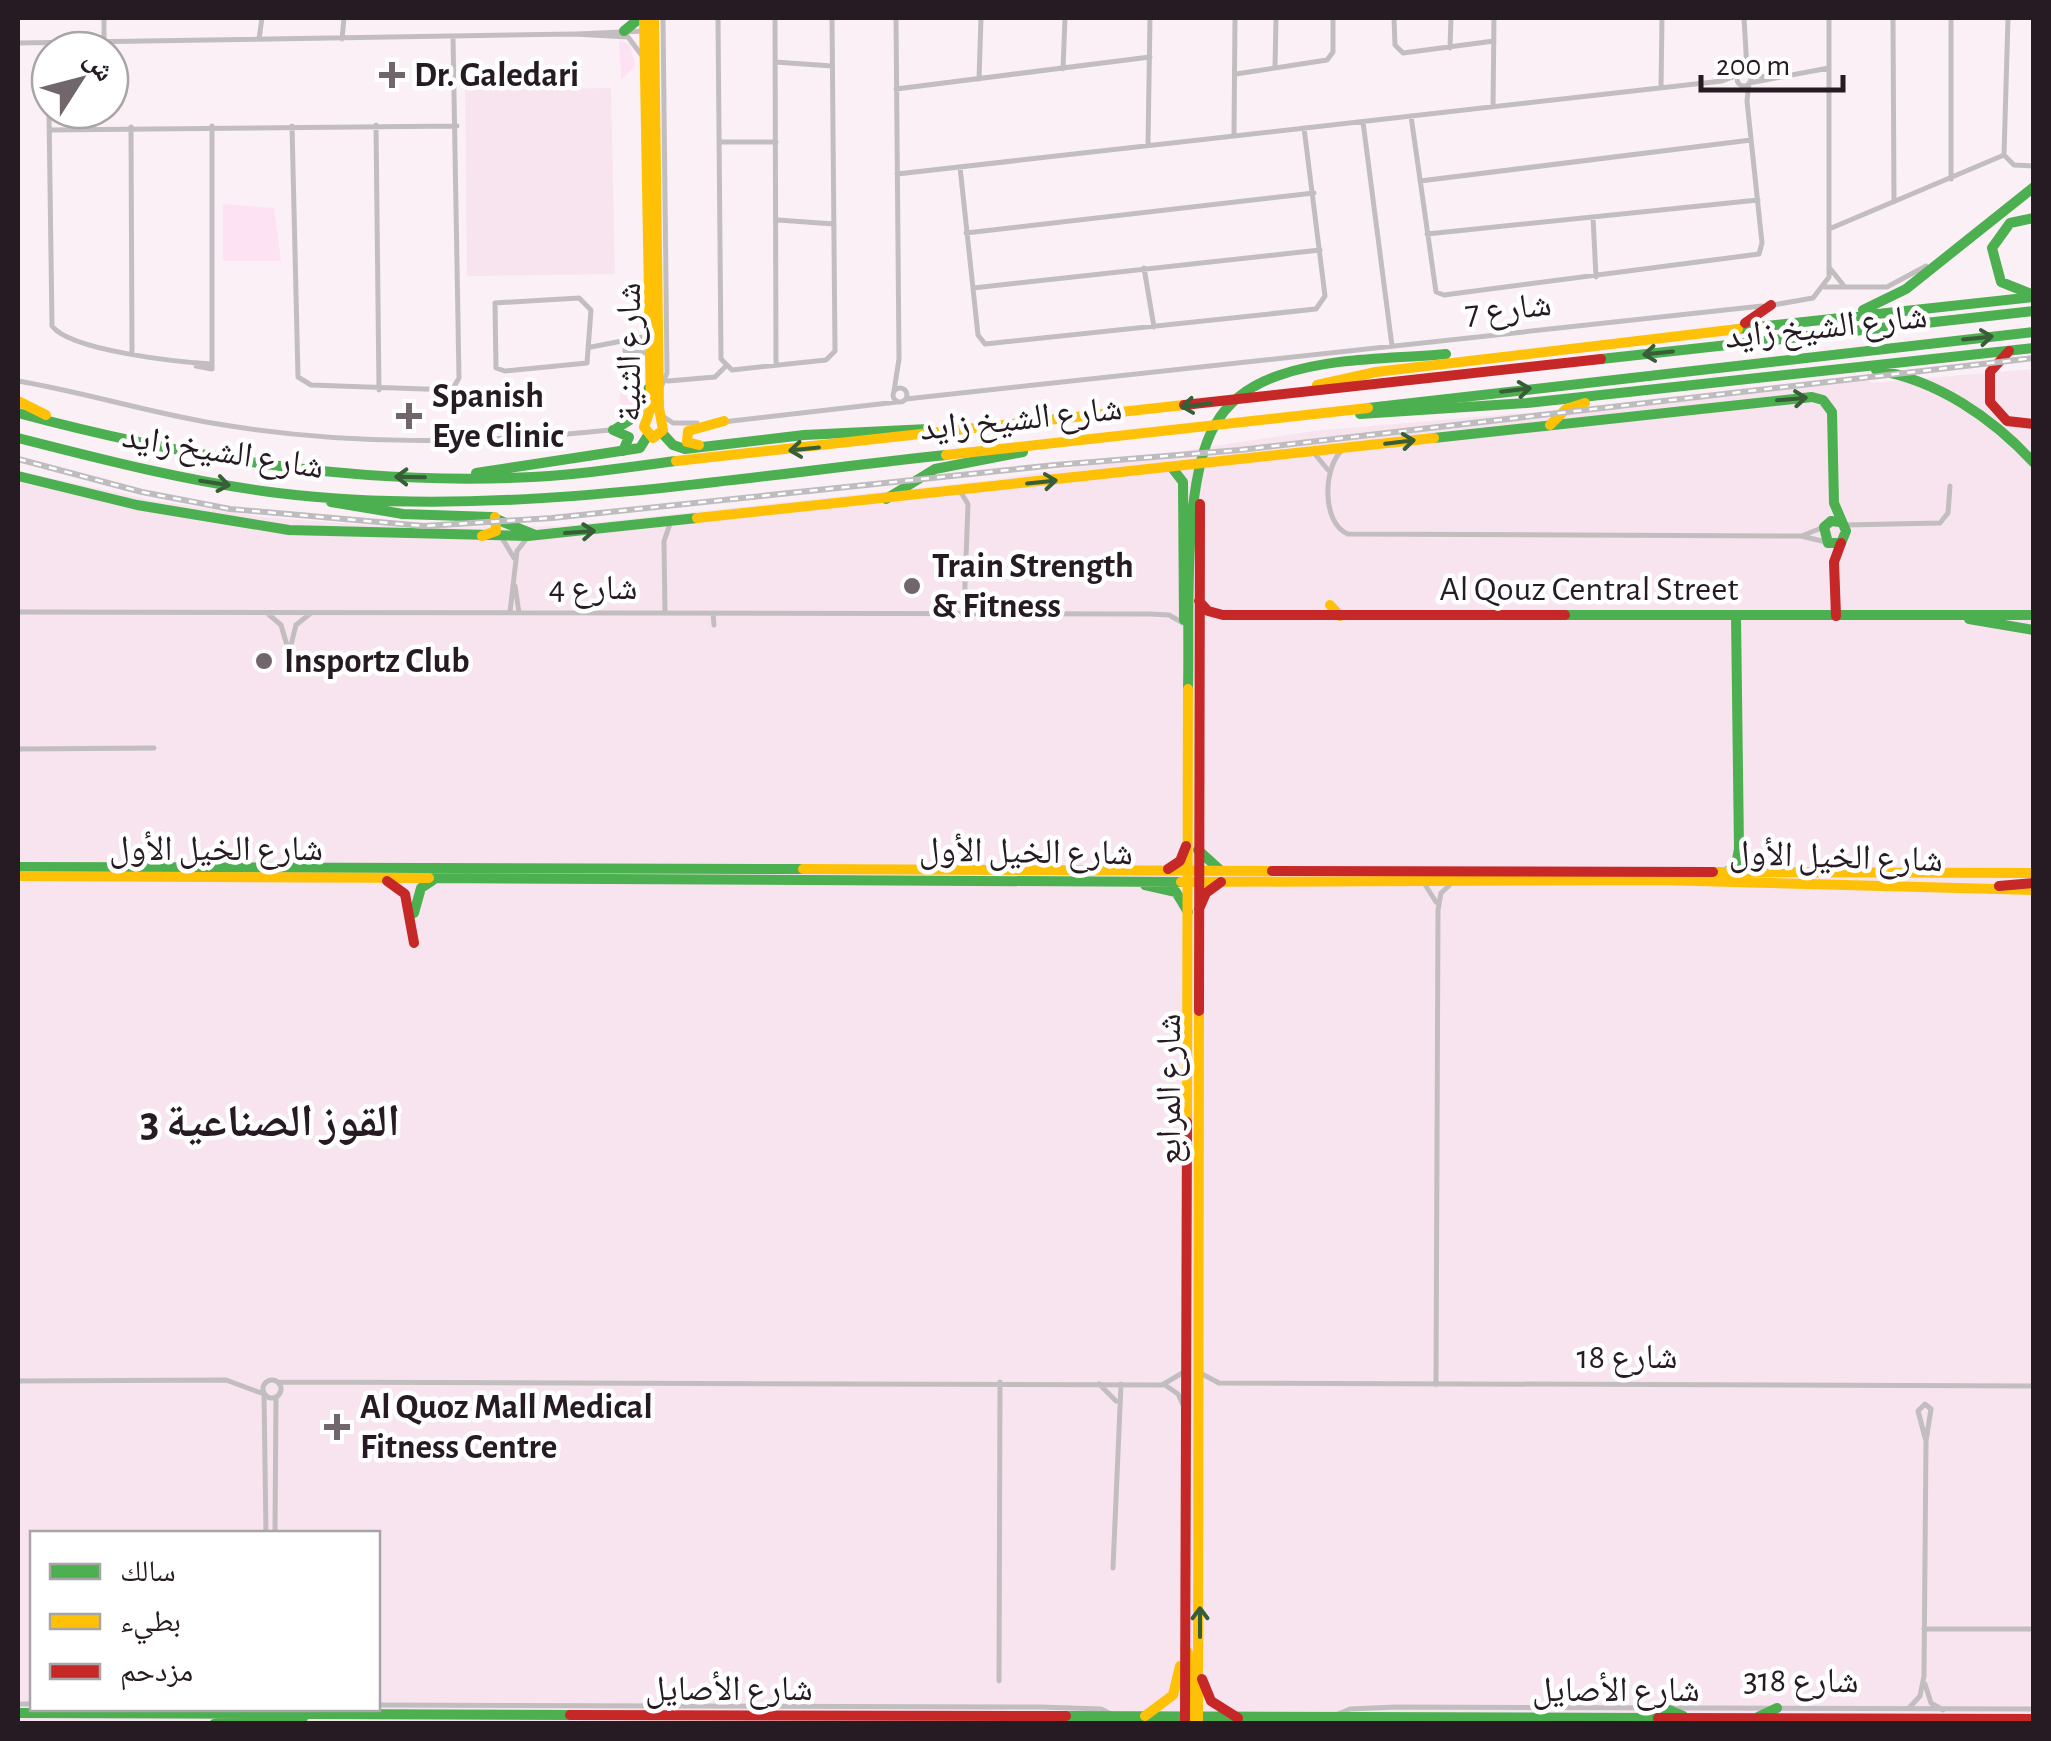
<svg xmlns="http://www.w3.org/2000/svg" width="2051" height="1741" viewBox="0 0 2051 1741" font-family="'Alegreya Sans','Noto Naskh Arabic',sans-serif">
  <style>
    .built { fill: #f7e4ef; fill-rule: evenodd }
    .green { fill: #fce2f2 }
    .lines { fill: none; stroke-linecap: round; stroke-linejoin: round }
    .street { stroke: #c2bec0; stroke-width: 5 }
    .fast { stroke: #4caf50; stroke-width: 10 }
    .slow { stroke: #ffc107; stroke-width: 10 }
    .jam { stroke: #c62828; stroke-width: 10 }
    .rail-casing { stroke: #bebcbe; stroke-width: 6 }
    .rail { stroke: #fff; stroke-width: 2.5; stroke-dasharray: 8; stroke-linecap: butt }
    .oneway { stroke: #375e37 }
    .poi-dot { fill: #70666c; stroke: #fff; stroke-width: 4 }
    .labels { text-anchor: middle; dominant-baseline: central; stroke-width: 9; stroke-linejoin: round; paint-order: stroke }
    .poi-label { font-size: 35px; font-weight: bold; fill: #261b22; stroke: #fff; text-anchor: start }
    .street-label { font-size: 35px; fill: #261b22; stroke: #fff }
    .district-label { font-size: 45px; font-weight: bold; fill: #261b22; stroke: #fff }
  </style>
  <rect width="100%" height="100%" fill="#faf0f6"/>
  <!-- built -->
  <path class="built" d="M611,88L615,274L467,276L465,90Z
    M2033,369V1723H18V471L156,501L262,517L407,528L564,526L991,480L1314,431L1697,398L1859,378L1873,383ZM32,1534H378V1708H32Z"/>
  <!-- green -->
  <path class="green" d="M619,41L630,44L635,66L621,80Z
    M223,204L274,208L281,261H223Z
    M628,357L643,360V390L635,413L618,423L622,361Z"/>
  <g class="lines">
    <!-- street -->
    <path class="street" d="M104,18V43
      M718,18L721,359L732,370L826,360L835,351L832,18
      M775,18L776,364
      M1394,18L1395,45L1403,53L1494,41
      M1744,18L1747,69L1749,74L1762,76
      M1893,18L1894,202
      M1951,18V179
      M577,34L644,31
      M259,39L262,18
      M342,39L344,18
      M18,43L574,34L628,37L643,57
      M48,43L52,326C71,351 179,362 212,364
      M1450,48L1451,18
      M775,62L832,66
      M1275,67L1276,18
      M1063,69L1065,18
      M1737 79a7 7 0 1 1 14 0a7 7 0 1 1-14 0Z
      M1236,74L1327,60L1333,52V18
      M979,79L981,18
      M1661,88L1662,18
      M896,89L1150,57
      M1493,107L1494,18
      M1411,116L1436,292L1444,295L1759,254L1762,243L1747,101L1749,83L1829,68
      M1363,122L1392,346
      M376,125L379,390
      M292,126L298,377L311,385L452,390L459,378L453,37
      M131,127L132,354
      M49,130L457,126
      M1234,134L1235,18
      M719,142H776
      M1148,144L1150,18
      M2004,155L2008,18
      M2004,155L2014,165L2034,166
      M960,167L978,335L985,344L1316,309L1325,296L1304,128
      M897,174L1722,81L1738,75
      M1420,181L1751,140
      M1593,217L1596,277
      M778,220L834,224
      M1829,229L2004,155
      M966,233L1314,193
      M1427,234L1758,200
      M1829,267L1844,286
      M1144,268L1154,327
      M1825,287H1887L1926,266
      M973,288L1320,250
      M579,298L591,310L587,363L505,371L496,368L495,303Z
      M1773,305L1813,298L1829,277V18
      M625,340V352L648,353
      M591,347L648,336
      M196,366L212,369V126
      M18,381C83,392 147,412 212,423C345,446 476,444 610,430
      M668,381L715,377L725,367
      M893 395a7 7 0 1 1 14 0a7 7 0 1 1-14 0Z
      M660,390L667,373L663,18
      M894,391L899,359L896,18
      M906,399L1762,306
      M661,415L673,423H697
      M723,422L897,402
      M1343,449C1323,466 1321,523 1348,534L1801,536L1826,542
      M1314,453L1328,470
      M960,491L968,504L964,613
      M1845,525L1940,523L1948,513L1950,486
      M1804,535L1824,527
      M502,538L514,558
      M515,586L519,613
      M968,592L971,614
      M18,612L1150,614L1169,615L1183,623
      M510,612L517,551L527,538
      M267,613L281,625L289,652
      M665,613L664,541L670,524
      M713,613L714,625
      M290,649L296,625L311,613
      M18,749L154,748
      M1424,883L1436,902
      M1200,1373L1219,1383L2034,1386
      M263 1389a9 9 0 1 1 18 0a9 9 0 1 1-18 0Z
      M18,1381L226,1380L264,1394
      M278,1382L1162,1385L1184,1372
      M1099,1384L1116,1401
      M1165,1385L1178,1394L1183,1405
      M1436,1385L1438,910L1441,893L1452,883
      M264,1394L266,1534
      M1925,1404L1931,1409L1926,1441L1918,1411Z
      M275,1534L276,1397
      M1113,1568L1121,1384
      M1924,1629H2034
      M999,1681L1000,1382
      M1925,1684L1931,1703L1943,1710
      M18,1704H32
      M378,1705L1041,1707L1101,1709L1113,1715
      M1909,1708L1920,1696L1924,1676L1926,1441
      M1333,1716L1350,1709L1396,1707L2034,1709"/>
    <!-- fast -->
    <path class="fast" d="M624,31L640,18
      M2031,294L2001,282L1992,248L2010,223L2034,218
      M1863,310L1906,289L2034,187
      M1738,329L2034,297
      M1601,359L2034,311
      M1876,370C1937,380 1993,418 2034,463
      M1368,408L2034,332
      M18,413C185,458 358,486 532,477C580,475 628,467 676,461
      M1360,414L1527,403L2034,348
      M613,430L629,437L623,451
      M614,430L636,416L648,389
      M662,433L673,445L685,449L804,435L928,429
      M18,438C104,460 190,482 278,493C499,520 726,478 946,455
      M1434,438L1812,397L1823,400L1832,412L1834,503L1846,531L1841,543H1828L1824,527L1831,521L1840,522
      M1173,469L1183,482L1184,620
      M476,473L640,448L648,435
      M18,476L137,505L289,530L528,536L697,518
      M886,499L935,469L1023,452
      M331,502L403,514L491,517L535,535
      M1565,615H2034
      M1969,619L2034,630
      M1188,689C1190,620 1181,483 1215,425C1229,400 1253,384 1280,375C1332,357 1392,359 1446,354
      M1198,850L1220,870
      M18,867L803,869
      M1725,873L1736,865L1739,849L1736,616
      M429,878L1181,882
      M1145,885L1176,892L1188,912
      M414,913L421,888L433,880
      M1661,1707L1683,1716
      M18,1713L570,1715
      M1066,1716L1658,1718
      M1758,1717L1777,1708
      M268,1723L303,1718
      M214,1724L262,1721L272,1715"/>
    <!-- slow -->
    <path class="slow" d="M644,18L651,407L644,427L653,438L663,430L659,408L654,18
      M1317,385L1376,372L1738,329
      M18,401L46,415
      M1550,425L1566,409L1585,403
      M699,445L687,442L688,431L724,421
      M946,455L1368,408
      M676,461L1184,405
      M697,518L1434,438
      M482,536L496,531L495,517
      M1330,605L1340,616
      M803,869L1272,871
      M1713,872L2034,873
      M18,876L429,878
      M1181,882L1661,880L2034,890
      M1187,1122L1188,689
      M1185,1648L1193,1662V1721
      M1145,1716L1173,1695L1180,1666
      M1198,1720L1199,1011"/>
    <!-- jam -->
    <path class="jam" d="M1745,323L1771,305
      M2009,351L1990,372V402L2007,421L2034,424
      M1184,405L1601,359
      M1199,601L1208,611L1223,615H1565
      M1836,616L1834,562L1841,543
      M1168,869L1180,861L1186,846
      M1272,871L1713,872
      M387,881L405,894L414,943
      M1999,886L2034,883
      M1199,909L1206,893L1221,882
      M1199,1011L1200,504
      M1202,1679L1211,1701L1238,1718
      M570,1715L1066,1716
      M1658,1718L2034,1719
      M1185,1720L1187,1122"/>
    <!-- rail casing -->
    <g class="rail-casing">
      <path id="rail" d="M18,459L142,492L230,509L424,526L552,518L1055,465L1240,450L2034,358"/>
    </g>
    <!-- rail -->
    <use href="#rail" class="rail"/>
  </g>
  <!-- one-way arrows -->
  <defs><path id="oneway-shaft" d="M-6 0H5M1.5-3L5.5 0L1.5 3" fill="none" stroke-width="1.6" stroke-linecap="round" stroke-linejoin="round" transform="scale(2.5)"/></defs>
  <g class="oneway">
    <use href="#oneway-shaft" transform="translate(1978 338) rotate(-6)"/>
    <use href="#oneway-shaft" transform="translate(1658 353) rotate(174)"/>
    <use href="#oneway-shaft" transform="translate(1516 390) rotate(-7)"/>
    <use href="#oneway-shaft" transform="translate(1792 399) rotate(-5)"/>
    <use href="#oneway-shaft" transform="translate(1196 405) rotate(174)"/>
    <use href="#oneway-shaft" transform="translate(1400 442) rotate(-7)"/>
    <use href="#oneway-shaft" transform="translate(804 449) rotate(174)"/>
    <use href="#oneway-shaft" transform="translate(410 477) rotate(-179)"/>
    <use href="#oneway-shaft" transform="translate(1042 482) rotate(-6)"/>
    <use href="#oneway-shaft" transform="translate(215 483) rotate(9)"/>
    <use href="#oneway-shaft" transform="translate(580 532) rotate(-4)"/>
    <use href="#oneway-shaft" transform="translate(1200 1622) rotate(-90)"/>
  </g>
  <!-- markers -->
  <g class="poi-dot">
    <path d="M387 60h10v10h10v10h-10v10h-10v-10h-10v-10h10z"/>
    <path d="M404 401h10v10h10v10h-10v10h-10v-10h-10v-10h10z"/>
    <circle cx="912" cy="586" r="10"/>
    <circle cx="264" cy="661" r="10"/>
    <path d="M332 1412h10v10h10v10h-10v10h-10v-10h-10v-10h10z"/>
  </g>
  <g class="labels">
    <!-- poi labels -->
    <g class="poi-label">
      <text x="414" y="75">Dr. Galedari</text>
      <text x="432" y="396">Spanish<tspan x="432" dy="40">Eye Clinic</tspan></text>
      <text x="932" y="566">Train Strength<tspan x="932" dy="40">&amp; Fitness</tspan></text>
      <text x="284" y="661">Insportz Club</text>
      <text x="360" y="1407">Al Quoz Mall Medical<tspan x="360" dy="40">Fitness Centre</tspan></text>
    </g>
    <!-- street labels -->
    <g class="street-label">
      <text transform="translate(1508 309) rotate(-6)">شارع 7</text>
      <text transform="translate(1826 327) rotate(-6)">شارع الشيخ زايد</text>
      <text transform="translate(629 352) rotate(-90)">شارع الثنية</text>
      <text transform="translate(1021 419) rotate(-6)">شارع الشيخ زايد</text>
      <text transform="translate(223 452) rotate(9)">شارع الشيخ زايد</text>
      <text x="593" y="588">شارع 4</text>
      <text x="1589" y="589">Al Qouz Central Street</text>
      <text x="216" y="849">شارع الخيل الأول</text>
      <text transform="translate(1026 852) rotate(1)">شارع الخيل الأول</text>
      <text transform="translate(1836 857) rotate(2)">شارع الخيل الأول</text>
      <text transform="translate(1169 1089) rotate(-90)">شارع المرابع</text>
      <text x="1627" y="1357">شارع 18</text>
      <text transform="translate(1801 1681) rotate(1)">شارع 318</text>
      <text x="729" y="1689">شارع الأصايل</text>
      <text x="1616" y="1690">شارع الأصايل</text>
    </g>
    <!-- district labels -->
    <g class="district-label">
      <text x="270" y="1122">القوز الصناعية 3</text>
    </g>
  </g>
  <!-- border -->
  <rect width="2051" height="1741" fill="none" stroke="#261b22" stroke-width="40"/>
  <!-- legend -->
  <rect x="30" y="1531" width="350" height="180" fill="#ffffff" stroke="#a8a4a7" stroke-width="2.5"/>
  <rect x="50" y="1564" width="50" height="15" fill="#4caf50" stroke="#a8a4a7" stroke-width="2.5"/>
  <text x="120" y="1581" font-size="30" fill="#261b22">سالك</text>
  <rect x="50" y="1614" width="50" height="15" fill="#ffc107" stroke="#a8a4a7" stroke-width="2.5"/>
  <text x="120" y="1631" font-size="30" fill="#261b22">بطيء</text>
  <rect x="50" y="1664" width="50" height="15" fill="#c62828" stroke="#a8a4a7" stroke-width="2.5"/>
  <text x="120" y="1681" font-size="30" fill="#261b22">مزدحم</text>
  <!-- north arrow -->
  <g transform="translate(80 80) rotate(54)"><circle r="48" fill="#ffffff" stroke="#a8a4a7" stroke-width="2.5"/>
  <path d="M0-8L18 38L0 25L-18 38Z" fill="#70666c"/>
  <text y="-15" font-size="28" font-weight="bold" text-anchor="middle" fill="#261b22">ش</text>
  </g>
  <!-- scale -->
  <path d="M1701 75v15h142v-15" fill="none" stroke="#261b22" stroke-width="5"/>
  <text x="1716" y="75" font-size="30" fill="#261b22" stroke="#ffffff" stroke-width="8" paint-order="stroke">200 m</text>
</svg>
